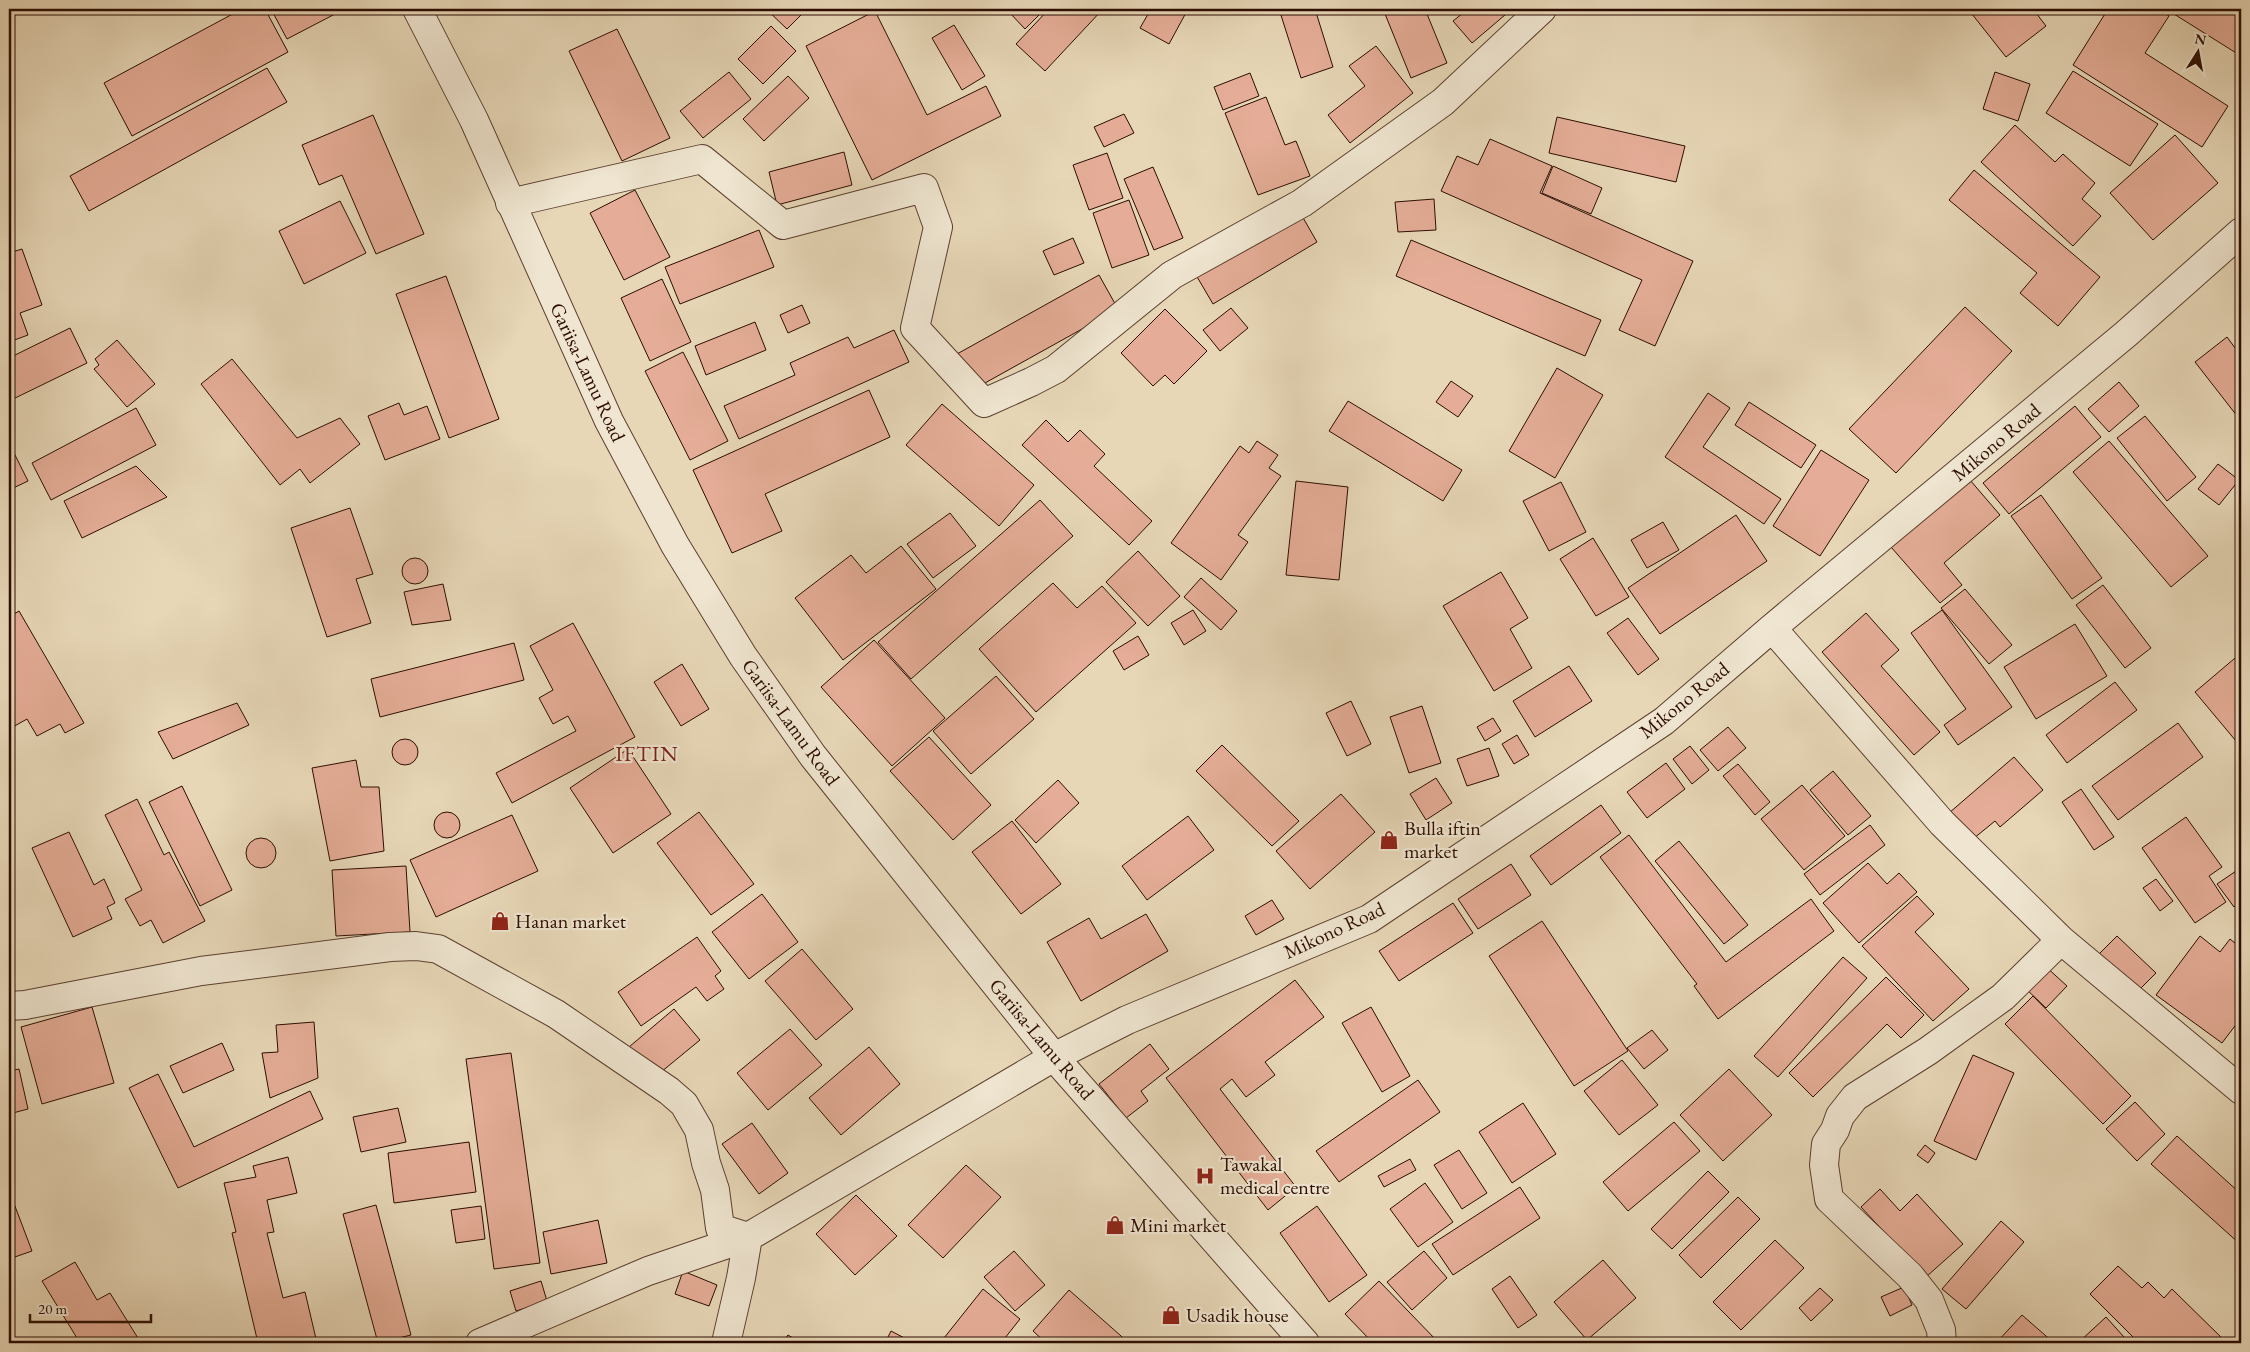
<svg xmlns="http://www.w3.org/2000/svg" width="2250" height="1352" viewBox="0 0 2250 1352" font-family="'EB Garamond',serif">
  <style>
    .building { fill: #e5ad97; stroke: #2c0c01 }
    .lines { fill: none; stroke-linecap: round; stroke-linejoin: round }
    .minor-casing { stroke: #5b3f2e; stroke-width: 30 }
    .tertiary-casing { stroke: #5b3f2e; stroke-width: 30 }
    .minor { stroke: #efe5d0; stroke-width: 28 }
    .tertiary { stroke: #efe5d0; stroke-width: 28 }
    .labels { text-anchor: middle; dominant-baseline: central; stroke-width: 4.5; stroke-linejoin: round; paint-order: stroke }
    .street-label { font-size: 20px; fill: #2c0c01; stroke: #efe5d0 }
    .poi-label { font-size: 20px; fill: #2c0c01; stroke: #efe5d0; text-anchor: start }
    .quarter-label { font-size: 22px; letter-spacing: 1px; fill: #7a1f14; stroke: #efe5d0 }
  </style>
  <rect width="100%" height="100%" fill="#e7d7b7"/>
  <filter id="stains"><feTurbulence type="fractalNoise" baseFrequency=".004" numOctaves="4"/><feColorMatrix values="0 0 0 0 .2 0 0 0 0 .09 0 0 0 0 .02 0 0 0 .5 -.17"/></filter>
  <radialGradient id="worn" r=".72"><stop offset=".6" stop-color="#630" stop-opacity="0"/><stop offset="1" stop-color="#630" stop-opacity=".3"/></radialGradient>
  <!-- building -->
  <path class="building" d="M242,9H265L288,52L132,136L104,83Z
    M271,9H333L335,14L287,39Z
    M766,9H807L787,29Z
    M1012,9H1045L1025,29L1009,12Z
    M1049,9H1103L1045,71L1016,44Z
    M1151,9H1188L1169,44L1140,28Z
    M1279,9H1315L1333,67L1301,78Z
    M1383,9H1425L1447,63L1411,78Z
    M1468,9H1512L1472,43L1453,21Z
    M1968,9H2033L2046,26L2006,57Z
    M2108,9H2158L2169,16L2145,53L2228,106L2202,147L2073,65Z
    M2166,9H2233L2241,14V56Z
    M875,11L927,115L986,86L1001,116L872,180L806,46Z
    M954,25L985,76L962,90L932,38Z
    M771,26L796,51L763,84L738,59Z
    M617,29L670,138L622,161L569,51Z
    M1376,46L1413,93L1350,143L1328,115L1365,86L1349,66Z
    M267,68L287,102L89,211L70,176Z
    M2073,71L2158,124L2130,166L2046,113Z
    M729,72L751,99L703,138L680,111Z
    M1995,72L2030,84L2018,121L1983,109Z
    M1250,73L1259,96L1223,110L1214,87Z
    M788,76L809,98L764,141L743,119Z
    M1266,97L1285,145L1296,141L1310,176L1258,195L1225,113Z
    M1124,114L1134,133L1104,147L1094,127Z
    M373,115L424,234L376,254L342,175L319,185L302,145Z
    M1557,117L1685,146L1676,182L1549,153Z
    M2015,125L2055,162L2063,154L2095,183L2082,199L2101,216L2073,246L1981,162Z
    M2175,135L2218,183L2153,240L2110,193Z
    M1490,139L1552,166L1540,193L1693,261L1655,346L1619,330L1642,280L1441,191L1457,156L1478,165Z
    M844,152L852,185L777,205L769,172Z
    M1107,153L1123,198L1089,210L1073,165Z
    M1553,166L1602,188L1591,214L1542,193Z
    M1153,167L1183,238L1154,250L1124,179Z
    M1974,170L2100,277L2058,326L2020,293L2037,273L1949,200Z
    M635,190L670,257L624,280L590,213Z
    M1434,199L1436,230L1398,232L1395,202Z
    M1129,200L1149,255L1112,268L1093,213Z
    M340,201L366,253L304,284L279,231Z
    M1298,209L1317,242L1213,304L1193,270Z
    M759,230L774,267L680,304L665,267Z
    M1073,238L1084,263L1054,275L1043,251Z
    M1411,240L1601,320L1585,356L1396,276Z
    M22,249L42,305L20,313L28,335L9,342V253Z
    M1099,275L1118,309L976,388L957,354Z
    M446,276L499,419L449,438L396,294Z
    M662,279L691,342L650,361L621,298Z
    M802,305L810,323L788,333L780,315Z
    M1965,307L2012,351L1896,473L1849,429Z
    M1231,308L1248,328L1220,351L1203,330Z
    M1165,309L1207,351L1174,384L1165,375L1153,386L1121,353Z
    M755,322L766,350L706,375L695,346Z
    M70,328L87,363L9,401V358Z
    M894,330L909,362L739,439L724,406L795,375L790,363L848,337L854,348Z
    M2227,337L2241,356V421L2195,362Z
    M117,340L155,384L127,407L94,369L99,365L95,359Z
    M683,352L728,441L690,460L645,371Z
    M232,359L297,438L340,418L360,444L310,483L300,469L280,485L201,384Z
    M1557,368L1603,395L1555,478L1509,451Z
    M1451,381L1473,396L1458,417L1436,402Z
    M2119,382L2139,406L2109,432L2088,409Z
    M869,390L890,437L765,494L782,531L732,553L693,470Z
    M1708,393L1730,408L1703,447L1781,499L1764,524L1665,457Z
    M1348,401L1462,470L1443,501L1329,431Z
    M1749,402L1816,445L1801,468L1735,425Z
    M399,403L404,415L427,406L440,439L385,460L368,416Z
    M942,404L1034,485L999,526L906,445Z
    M2075,406L2101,437L2009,514L1983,483Z
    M136,408L156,445L51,500L32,463Z
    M2145,416L2196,477L2167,501L2117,438Z
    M1046,420L1068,442L1080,430L1105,454L1094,466L1152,521L1129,545L1022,445Z
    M1257,441L1278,455L1269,468L1281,476L1238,535L1248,542L1221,580L1171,543L1240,446L1249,453Z
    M2109,441L2208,556L2171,587L2073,472Z
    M9,443L28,481L9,490Z
    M1821,450L1869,480L1820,556L1773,526Z
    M2218,464L2239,480L2219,505L2198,489Z
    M136,466L167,497L82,538L64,501Z
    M1970,480L2000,515L1944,563L1962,585L1940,603L1891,547Z
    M1296,481L1348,487L1339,580L1286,575Z
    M1561,482L1586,532L1549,551L1523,501Z
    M2041,495L2102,578L2072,599L2011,516Z
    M1040,500L1073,536L911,679L878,642Z
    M350,508L373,574L356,579L371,623L327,637L291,528Z
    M950,513L976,546L933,578L907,544Z
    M1736,515L1767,561L1660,634L1628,588Z
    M1663,522L1679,550L1647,568L1631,540Z
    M1593,538L1629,597L1596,616L1560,559Z
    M901,546L936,589L843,660L795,598L851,555L866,573Z
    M1138,551L1180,596L1148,626L1106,582Z
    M402 571a13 13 0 1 1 26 0a13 13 0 1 1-26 0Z
    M1501,572L1528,618L1510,629L1532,668L1494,691L1443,606Z
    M1201,578L1237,611L1221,630L1184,597Z
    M1053,583L1077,608L1102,586L1136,623L1036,712L979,649Z
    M443,584L451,620L412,625L404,592Z
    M2103,585L2151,648L2125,668L2076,605Z
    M1965,589L2012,645L1989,664L1941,608Z
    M1193,610L1206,631L1184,645L1171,623Z
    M1942,610L2012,707L1958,745L1944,725L1966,709L1911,633Z
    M19,611L84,723L65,733L60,724L37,736L27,719L11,728L9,724V617Z
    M1866,613L1899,650L1881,666L1940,732L1914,755L1822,652Z
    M1628,618L1659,659L1638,675L1607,633Z
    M573,623L635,737L512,803L496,773L576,731L568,716L553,724L539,698L553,690L530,646Z
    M2075,624L2107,676L2036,719L2004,667Z
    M1138,636L1149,655L1124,670L1113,651Z
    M874,640L945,718L892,766L821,687Z
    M514,643L524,680L380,717L371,679Z
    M2241,653V747L2195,692Z
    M682,664L709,709L681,726L654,682Z
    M1569,666L1592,701L1535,737L1513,701Z
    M996,676L1034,719L971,774L933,731Z
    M2115,682L2137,710L2067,763L2046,735Z
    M1351,701L1371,744L1347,756L1326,713Z
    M237,703L249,725L173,759L158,732Z
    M1422,706L1441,763L1409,773L1390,717Z
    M1493,718L1501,731L1485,741L1477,727Z
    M2178,723L2203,757L2118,820L2092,786Z
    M1728,727L1746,748L1718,771L1700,750Z
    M1517,735L1529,755L1514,764L1502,744Z
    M929,737L991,805L953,840L890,771Z
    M392 752a13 13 0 1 1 26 0a13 13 0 1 1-26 0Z
    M1222,745L1299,821L1272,846L1196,771Z
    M1690,746L1709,770L1692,784L1673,759Z
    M1489,748L1499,776L1467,786L1457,759Z
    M628,749L671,814L613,853L570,788Z
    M2014,757L2043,790L2000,827L1995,821L1973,839L1949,813Z
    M356,760L361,787H379L384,851L330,861L312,768Z
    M1666,763L1685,789L1647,818L1627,792Z
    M1738,764L1770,802L1755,815L1723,776Z
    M1833,771L1871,816L1848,835L1810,790Z
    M1436,778L1452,803L1426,820L1410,794Z
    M1058,780L1079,803L1036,843L1015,820Z
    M1802,785L1845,836L1804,870L1761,819Z
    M182,786L232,890L200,906L149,802Z
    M2081,789L2114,837L2094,850L2062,802Z
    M1341,794L1375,832L1310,889L1276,851Z
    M137,799L164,855L169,852L205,921L163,943L151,920L140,926L125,899L142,890L105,815Z
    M1601,805L1621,833L1551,885L1530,856Z
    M434 825a13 13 0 1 1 26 0a13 13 0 1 1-26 0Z
    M699,812L754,884L711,915L657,843Z
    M512,815L538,871L436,917L410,860Z
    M1188,816L1214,850L1147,900L1122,866Z
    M2186,817L2222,867L2209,876L2226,902L2195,923L2142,848Z
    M1012,821L1061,884L1021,914L972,852Z
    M1870,825L1885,845L1820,895L1804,874Z
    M69,832L94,885L104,879L115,903L107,907L112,919L73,937L32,848Z
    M1629,835L1726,962L1811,899L1834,931L1718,1019L1694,986L1697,984L1600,857Z
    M246 853a15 15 0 1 1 30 0a15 15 0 1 1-30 0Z
    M1679,841L1748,925L1724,944L1655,861Z
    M1868,863L1887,884L1899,873L1917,892L1859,943L1823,903Z
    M1511,864L1531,895L1478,929L1458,899Z
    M406,866L410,932L336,936L332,870Z
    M2239,869L2241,872V901L2234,907L2217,884Z
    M2156,879L2173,901L2160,911L2143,888Z
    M762,894L798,942L749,979L712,932Z
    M1917,896L1934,914L1915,932L1969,989L1933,1021L1862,946Z
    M1272,900L1284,919L1256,935L1245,916Z
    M1453,903L1473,933L1399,981L1379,951Z
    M1146,914L1168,951L1081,1001L1047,942L1089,918L1101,939Z
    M1542,921L1628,1051L1574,1086L1489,956Z
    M2117,936L2156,973L2135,994L2096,957Z
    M2200,936L2220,952L2230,939L2241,948V1018L2222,1043L2156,995Z
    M697,937L721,971L715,976L724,989L707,1001L696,987L641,1026L618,992Z
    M802,949L853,1009L816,1040L765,981Z
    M1843,957L1867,978L1778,1077L1754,1056Z
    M2044,965L2067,986L2046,1008L2023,986Z
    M1886,977L1924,1015L1901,1038L1887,1024L1813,1097L1789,1073Z
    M1295,980L1324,1017L1265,1062L1275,1075L1246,1097L1232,1079L1220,1089L1296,1187L1268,1210L1166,1078Z
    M2033,996L2131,1096L2103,1124L2005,1024Z
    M92,1007L114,1083L42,1104L21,1027Z
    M1371,1007L1410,1076L1382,1092L1342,1023Z
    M674,1009L700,1040L655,1077L629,1047Z
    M314,1022L318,1078L270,1098L262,1053L278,1052L276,1025Z
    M790,1029L822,1065L768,1110L737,1073Z
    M1652,1030L1668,1050L1644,1069L1627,1048Z
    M222,1043L234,1070L183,1093L170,1066Z
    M1150,1044L1169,1069L1141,1091L1148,1101L1126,1118L1099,1084Z
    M869,1047L900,1084L841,1135L809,1098Z
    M511,1053L540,1263L494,1269L466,1059Z
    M1973,1055L2014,1073L1976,1160L1934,1141Z
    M1622,1060L1658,1105L1619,1135L1584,1091Z
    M19,1069L28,1109L9,1114V1071Z
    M1729,1069L1772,1115L1723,1161L1680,1115Z
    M158,1074L194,1147L310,1091L323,1119L178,1188L129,1088Z
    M1418,1080L1440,1112L1339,1182L1316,1151Z
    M2135,1102L2165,1134L2137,1161L2106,1129Z
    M1523,1103L1556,1154L1512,1183L1479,1132Z
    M398,1108L406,1142L361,1152L353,1117Z
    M1674,1122L1700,1151L1628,1211L1603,1182Z
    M752,1123L788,1173L759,1194L722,1144Z
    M2177,1136L2241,1194V1245L2151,1164Z
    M469,1142L476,1192L394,1203L388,1153Z
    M1925,1145L1935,1153L1928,1163L1917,1155Z
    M1459,1150L1487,1193L1462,1209L1434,1165Z
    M288,1157L297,1193L267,1200L274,1232L267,1233L283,1298L305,1292L317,1343H258L232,1233L236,1232L224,1183L256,1177L253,1166Z
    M1410,1159L1416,1170L1384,1187L1378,1176Z
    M966,1165L1001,1197L943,1258L908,1225Z
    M1708,1171L1729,1192L1672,1249L1651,1229Z
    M1425,1183L1453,1222L1418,1247L1390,1209Z
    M1520,1187L1540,1218L1453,1275L1432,1244Z
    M1880,1189L1900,1211L1917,1194L1963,1244L1926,1277L1861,1207Z
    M856,1195L897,1236L855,1275L816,1234Z
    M1738,1197L1760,1219L1701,1278L1679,1255Z
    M13,1201L32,1251L9,1259V1203Z
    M376,1205L411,1335L378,1343L343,1214Z
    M481,1206L485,1239L456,1243L451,1210Z
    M1317,1206L1367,1275L1329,1302L1280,1233Z
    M598,1220L607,1263L551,1274L543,1232Z
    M2001,1221L2024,1242L1966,1309L1942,1289Z
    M1775,1240L1804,1268L1741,1330L1713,1302Z
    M1014,1251L1045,1285L1015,1311L984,1277Z
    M1424,1251L1447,1278L1412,1310L1387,1282Z
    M1603,1260L1636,1298L1587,1340L1554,1302Z
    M75,1262L97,1300L110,1293L141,1343H80L42,1281Z
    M2118,1266L2142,1288L2148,1282L2164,1298L2172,1289L2227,1343H2139L2090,1294Z
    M683,1271L717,1285L709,1306L675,1294Z
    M1510,1276L1537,1315L1518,1328L1492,1289Z
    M541,1281L547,1301L516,1311L510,1291Z
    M1379,1281L1439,1343H1373L1345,1314Z
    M1904,1287L1912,1305L1890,1316L1881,1297Z
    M1820,1288L1833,1300L1811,1321L1799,1308Z
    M983,1289L1020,1319L1001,1343H940Z
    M1069,1290L1129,1343H1046L1033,1331Z
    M2022,1315L2054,1343H1996Z
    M2106,1317L2124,1337L2118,1343H2080L2079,1342Z
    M891,1331L914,1343H885Z
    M788,1335L801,1343H782Z"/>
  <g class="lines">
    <!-- minor casing -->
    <g class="minor-casing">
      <path id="minor" d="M510,203L702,159L783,225L924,188L938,227L915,328L984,403L1031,382L1056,369L1172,275L1302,203L1443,102L1542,9
        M1772,628L1942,823L2061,940L2241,1090
        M9,1006L25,1005L201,971L390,947L416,946L438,949L556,1014L669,1091L684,1104L699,1130L706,1163L715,1190L720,1228L748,1237L741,1278L726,1343
        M480,1343L648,1271L748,1237L1054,1057L1127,1020L1369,919L1664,721L1772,628L2126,334L2241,232
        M1942,1343L1941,1330L1929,1300L1910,1276L1829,1199L1824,1165L1826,1144L1835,1130L1840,1116L1855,1097L1928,1051L2003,997L2061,940"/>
    </g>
    <!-- tertiary casing -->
    <g class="tertiary-casing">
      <path id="tertiary" d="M417,9L474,120L609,421L675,545L743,656L813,756L1054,1057L1305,1343"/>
    </g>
    <!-- minor -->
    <use href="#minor" class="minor"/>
    <!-- tertiary -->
    <use href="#tertiary" class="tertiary"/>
  </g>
  <!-- icons -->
  <defs>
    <g id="shop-bare" transform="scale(1.5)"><path d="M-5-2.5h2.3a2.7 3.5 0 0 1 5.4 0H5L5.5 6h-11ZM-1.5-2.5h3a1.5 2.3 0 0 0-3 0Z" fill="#8f2418" stroke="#efe5d0" stroke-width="2.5" paint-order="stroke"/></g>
    <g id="hospital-bare" transform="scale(1.5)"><path d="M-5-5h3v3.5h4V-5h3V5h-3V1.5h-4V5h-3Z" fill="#8f2418" stroke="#efe5d0" stroke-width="2.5" paint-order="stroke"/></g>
  </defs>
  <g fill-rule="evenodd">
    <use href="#shop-bare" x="1389" y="840"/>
    <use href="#shop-bare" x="500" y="921"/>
    <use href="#hospital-bare" x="1205" y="1176"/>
    <use href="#shop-bare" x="1115" y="1225"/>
    <use href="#shop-bare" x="1171" y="1315"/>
  </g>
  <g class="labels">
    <!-- street labels -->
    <g class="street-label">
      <text transform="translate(588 372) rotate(65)">Gariisa-Lamu Road</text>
      <text transform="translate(1996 442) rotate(-40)">Mikono Road</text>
      <text transform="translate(1684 700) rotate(-39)">Mikono Road</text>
      <text transform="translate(791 722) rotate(54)">Gariisa-Lamu Road</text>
      <text transform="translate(1334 930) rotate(-25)">Mikono Road</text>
      <text transform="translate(1042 1039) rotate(50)">Gariisa-Lamu Road</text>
    </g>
    <!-- poi labels -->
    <g class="poi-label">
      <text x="1404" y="828">Bulla iftin<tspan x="1404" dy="23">market</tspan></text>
      <text x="515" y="921">Hanan market</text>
      <text x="1220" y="1164">Tawakal<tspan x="1220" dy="23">medical centre</tspan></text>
      <text x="1130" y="1225">Mini market</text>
      <text x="1186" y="1315">Usadik house</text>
    </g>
    <!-- quarter labels -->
    <g class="quarter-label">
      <text x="647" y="753">IFTIN</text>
    </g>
  </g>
  <!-- margin -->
  <rect width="2250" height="1352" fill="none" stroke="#e7d7b7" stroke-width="30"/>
  <rect x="10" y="10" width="2230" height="1332" fill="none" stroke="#2c0c01" stroke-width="2.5"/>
  <rect x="15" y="15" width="2220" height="1322" fill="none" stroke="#2c0c01"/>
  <!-- north arrow -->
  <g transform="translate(2198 52) rotate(11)" stroke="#efe5d0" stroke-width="4" paint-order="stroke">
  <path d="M0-4L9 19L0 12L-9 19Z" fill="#2c0c01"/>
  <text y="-8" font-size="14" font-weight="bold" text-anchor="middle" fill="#2c0c01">N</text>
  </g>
  <!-- scale -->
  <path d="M30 1314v8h121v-8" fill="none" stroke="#2c0c01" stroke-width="2.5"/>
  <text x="38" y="1314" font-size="15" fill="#2c0c01" stroke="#efe5d0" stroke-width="4" paint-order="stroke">20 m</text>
  <rect width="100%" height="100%" filter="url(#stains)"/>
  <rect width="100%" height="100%" fill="url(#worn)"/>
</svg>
